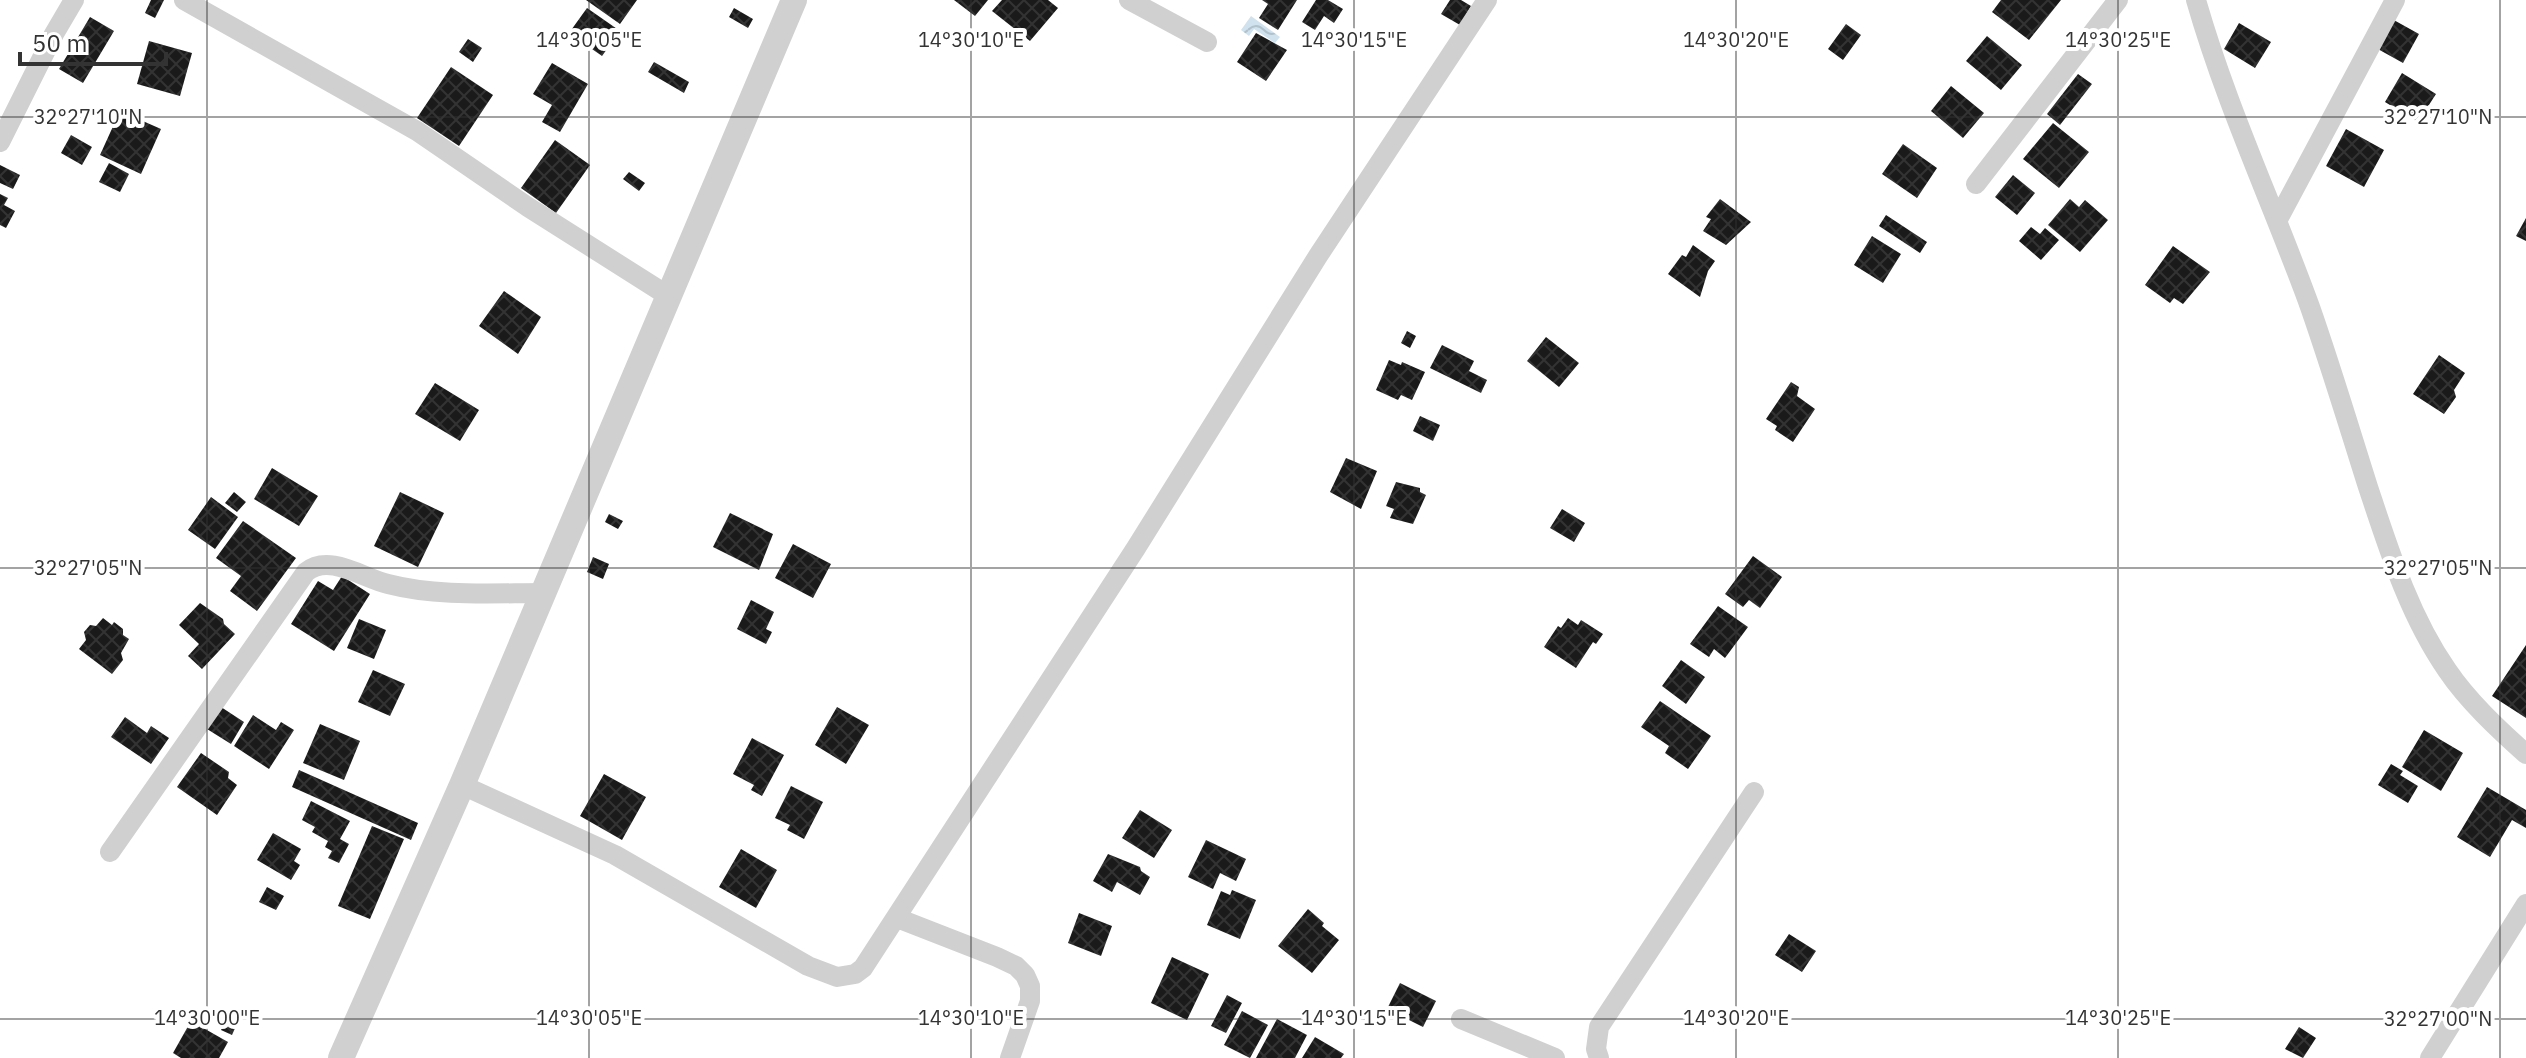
<svg xmlns="http://www.w3.org/2000/svg" width="2526" height="1058" viewBox="0 0 2526 1058" font-family="'IBM Plex Sans',sans-serif">
  <style>
    .water { fill: url(#water-waves) }
    .building { fill: url(#building-cross-hatch) }
    .lines { fill: none; stroke-linecap: round; stroke-linejoin: round }
    .minor { stroke: #d0d0d0; stroke-width: 20 }
    .tertiary { stroke: #d0d0d0; stroke-width: 26 }
    .ticks { fill: none; stroke: #333; stroke-width: 2; stroke-opacity: 0.45 }
    .ticks-label { font-size: 20px; text-anchor: middle; fill: #333; stroke: #fff; stroke-width: 8; stroke-linejoin: round; paint-order: stroke }
  </style>
  <defs>
    <pattern id="water-waves" width="16" height="10" patternUnits="userSpaceOnUse" patternTransform="scale(2)"><rect width="16" height="10" fill="#cfe2ee"/><path d="M0 5q4-4 8 0t8 0" fill="none" stroke="#b2c2cd"/></pattern>
    <pattern id="building-cross-hatch" width="8" height="8" patternUnits="userSpaceOnUse" patternTransform="scale(2)"><rect width="8" height="8" fill="#1a1a1a"/><path d="M0 0l8 8M0 8l8-8" fill="none" stroke="#333"/></pattern>
  </defs>
  <rect width="100%" height="100%" fill="#fff"/>
  <!-- water -->
  <path class="water" d="M1251,16L1280,37L1275,43L1254,29L1249,36L1241,30Z"/>
  <!-- building -->
  <path class="building" d="M151,0H164L155,18L145,13Z
    M586,0H637L620,24Z
    M954,0H988L975,16Z
    M1002,0H1048L1058,8L1030,41L992,11Z
    M1262,0H1297L1278,30L1259,18L1268,4Z
    M1316,0H1328L1343,9L1334,23L1324,16L1315,30L1302,22Z
    M1450,0H1461L1471,6L1460,25L1441,14Z
    M2001,0H2061L2029,40L1992,12Z
    M587,8L620,31L602,56L569,33Z
    M734,8L753,19L748,28L729,17Z
    M90,17L114,31L83,83L59,69Z
    M2392,19L2419,34L2403,63L2376,48Z
    M2239,23L2271,42L2255,68L2224,49Z
    M1846,24L1861,35L1843,60L1828,49Z
    M1256,33L1287,50L1266,81L1237,62Z
    M1987,36L2022,65L2001,90L1966,61Z
    M468,39L482,48L473,62L459,52Z
    M149,41L192,53L180,96L137,84Z
    M654,62L689,82L684,93L648,72Z
    M552,63L588,84L560,132L542,122L552,105L533,94Z
    M451,67L493,95L459,146L417,118Z
    M2402,73L2436,94L2418,122L2385,102Z
    M2078,74L2092,84L2060,125L2047,114Z
    M1951,86L1984,113L1963,138L1931,111Z
    M120,111L161,129L141,174L100,155Z
    M2053,123L2089,152L2059,188L2023,159Z
    M2346,129L2384,150L2364,187L2326,166Z
    M71,135L92,147L82,165L61,153Z
    M555,140L590,165L556,213L521,188Z
    M1903,144L1937,168L1917,198L1882,174Z
    M109,163L129,174L120,192L99,182Z
    M0,165L20,175L13,189L0,183Z
    M629,172L645,183L639,191L623,179Z
    M2013,175L2035,193L2017,215L1995,197Z
    M0,194L8,198L4,205L15,211L6,228L0,225Z
    M1720,199L1751,222L1726,245L1703,231L1711,219L1706,217Z
    M2070,199L2079,207L2085,200L2108,220L2080,252L2048,225Z
    M1886,215L1927,242L1920,253L1879,226Z
    M2526,218V241L2516,236Z
    M2031,227L2040,234L2045,228L2059,240L2041,260L2019,241Z
    M1872,236L1901,254L1883,283L1854,265Z
    M1693,245L1715,261L1708,271L1700,297L1668,274L1682,255L1686,257Z
    M2173,246L2210,272L2183,304L2174,298L2170,303L2145,285Z
    M504,291L541,317L518,354L479,326Z
    M1407,331L1416,336L1410,348L1401,343Z
    M1546,337L1579,363L1559,387L1527,361Z
    M1442,345L1474,361L1469,371L1487,380L1481,393L1430,368Z
    M2439,355L2465,373L2454,390L2456,397L2444,414L2413,394Z
    M1389,360L1401,365L1402,362L1425,372L1412,400L1401,395L1398,400L1376,390Z
    M1791,382L1799,387L1797,396L1815,409L1793,442L1775,430L1777,426L1766,419Z
    M435,383L479,410L460,441L415,414Z
    M1420,416L1440,425L1433,441L1413,431Z
    M1346,458L1377,471L1361,509L1330,492Z
    M272,468L318,496L299,526L254,499Z
    M1396,482L1420,488V492L1426,495L1413,524L1390,518L1394,509L1386,506Z
    M234,492L246,502L237,512L225,503Z
    M400,492L444,513L418,567L374,546Z
    M211,497L238,517L215,549L188,530Z
    M1562,509L1585,523L1574,542L1550,528Z
    M730,513L773,534L759,570L713,547Z
    M609,514L623,521L618,529L605,522Z
    M243,521L296,558L257,611L230,591L241,576L216,558Z
    M793,544L831,564L813,598L775,578Z
    M1753,556L1782,577L1760,608L1749,600L1743,607L1725,594Z
    M593,557L609,564L603,579L587,572Z
    M342,576L370,594L334,651L291,624L318,581L333,590Z
    M751,600L774,612L766,629L772,632L766,644L737,629Z
    M200,603L223,619L224,624L235,634L202,669L188,656L199,644L179,625Z
    M1718,606L1748,627L1725,658L1714,649L1709,657L1690,644Z
    M103,618L112,625L114,622L123,629V635L129,639L121,653L123,660L112,674L79,649L86,640L84,632L90,625L96,626Z
    M1568,618L1578,625L1581,620L1603,634L1596,644L1593,642L1576,668L1544,647L1558,626L1561,628Z
    M359,619L386,630L374,659L347,648Z
    M2526,645V718L2492,696Z
    M1681,660L1705,677L1686,704L1662,686Z
    M373,670L405,684L390,716L358,702Z
    M1660,701L1711,736L1688,769L1665,753L1669,746L1641,727Z
    M221,707L244,722L231,744L207,729Z
    M837,707L869,725L846,764L815,745Z
    M253,715L276,730L281,722L294,730L269,769L234,746Z
    M125,717L147,733L151,726L169,738L151,764L111,737Z
    M320,724L360,741L344,780L303,763Z
    M2424,730L2463,753L2441,791L2402,767Z
    M752,738L784,755L762,796L751,790L754,785L733,774Z
    M201,753L229,772L228,778L237,785L217,815L177,787Z
    M2391,764L2403,771L2400,775L2418,786L2408,803L2378,785Z
    M299,770L418,823L411,840L292,787Z
    M604,774L646,797L622,840L580,816Z
    M791,786L823,802L804,839L787,830L790,825L775,818Z
    M2487,787L2526,810V828L2512,820L2490,857L2457,837Z
    M311,801L350,821L340,839L349,844L339,863L328,858L332,851L325,847L328,841L312,832L315,827L302,820Z
    M1140,810L1172,830L1154,858L1122,838Z
    M372,826L404,839L370,919L338,906Z
    M273,833L301,849L294,861L300,865L291,880L257,860Z
    M1206,840L1246,859L1236,881L1220,873L1213,889L1188,877Z
    M741,849L777,870L756,908L719,887Z
    M1108,854L1140,867L1141,871L1150,877L1140,895L1117,882L1112,892L1093,881Z
    M267,887L284,896L276,910L259,902Z
    M1232,890L1256,900L1240,939L1207,925L1221,891L1230,895Z
    M1308,909L1324,923L1322,926L1339,940L1312,973L1278,946Z
    M1079,913L1112,926L1101,956L1068,943Z
    M1789,934L1816,951L1802,972L1775,955Z
    M1172,957L1209,974L1187,1020L1151,1003Z
    M1400,983L1436,1001L1423,1027L1387,1009Z
    M1227,995L1242,1003L1226,1033L1211,1026Z
    M1242,1011L1268,1025L1250,1058L1224,1045Z
    M230,1012L240,1017L232,1035L221,1030Z
    M1277,1019L1307,1035L1295,1058H1256Z
    M191,1021L228,1042L219,1058H181L173,1053Z
    M2299,1027L2316,1038L2303,1058L2285,1049Z
    M1315,1037L1344,1054L1341,1058H1302Z"/>
  <g class="lines">
    <!-- minor -->
    <path class="minor" d="M184,0L417,131L528,207L670,297
      M1129,0L1207,42
      M2196,0C2226,105 2273,205 2310,307C2331,367 2349,427 2368,487C2389,550 2409,615 2447,670C2468,701 2498,729 2526,754
      M0,142L54,34L74,0
      M1976,184L2118,0
      M2277,221L2395,0
      M462,785L615,855L808,966L837,977L855,974L863,968L1136,548L1318,256L1487,0
      M110,852L306,572C329,553 363,578 388,584C438,597 493,593 544,593
      M897,918L997,957L1016,966L1025,975L1030,986V1001L1010,1058
      M1461,1019L1555,1058
      M1599,1058L1596,1049L1599,1027L1754,792
      M2430,1058L2526,904"/>
    <!-- tertiary -->
    <path class="tertiary" d="M341,1058L462,785L794,0"/>
  </g>
  <!-- ticks -->
  <path class="ticks" d="M207,0V1058M589,0V1058M971,0V1058M1354,0V1058M1736,0V1058M2118,0V1058M2500,0V1058M0,117H2526M0,568H2526M0,1019H2526"/>
  <g class="ticks-label">
    <text x="589" y="47">14°30'05"E</text>
    <text x="971" y="47">14°30'10"E</text>
    <text x="1354" y="47">14°30'15"E</text>
    <text x="1736" y="47">14°30'20"E</text>
    <text x="2118" y="47">14°30'25"E</text>
    <text x="88" y="124">32°27'10"N</text>
    <text x="2438" y="124">32°27'10"N</text>
    <text x="88" y="575">32°27'05"N</text>
    <text x="2438" y="575">32°27'05"N</text>
    <text x="207" y="1025">14°30'00"E</text>
    <text x="589" y="1025">14°30'05"E</text>
    <text x="971" y="1025">14°30'10"E</text>
    <text x="1354" y="1025">14°30'15"E</text>
    <text x="1736" y="1025">14°30'20"E</text>
    <text x="2118" y="1025">14°30'25"E</text>
    <text x="2438" y="1026">32°27'00"N</text>
  </g>
  <!-- scale -->
  <path d="M20 52v12h146v-12" fill="none" stroke="#333333" stroke-width="4"/>
  <text x="32" y="52" font-size="24" fill="#333333" stroke="#ffffff" stroke-width="6" paint-order="stroke">50 m</text>
</svg>
